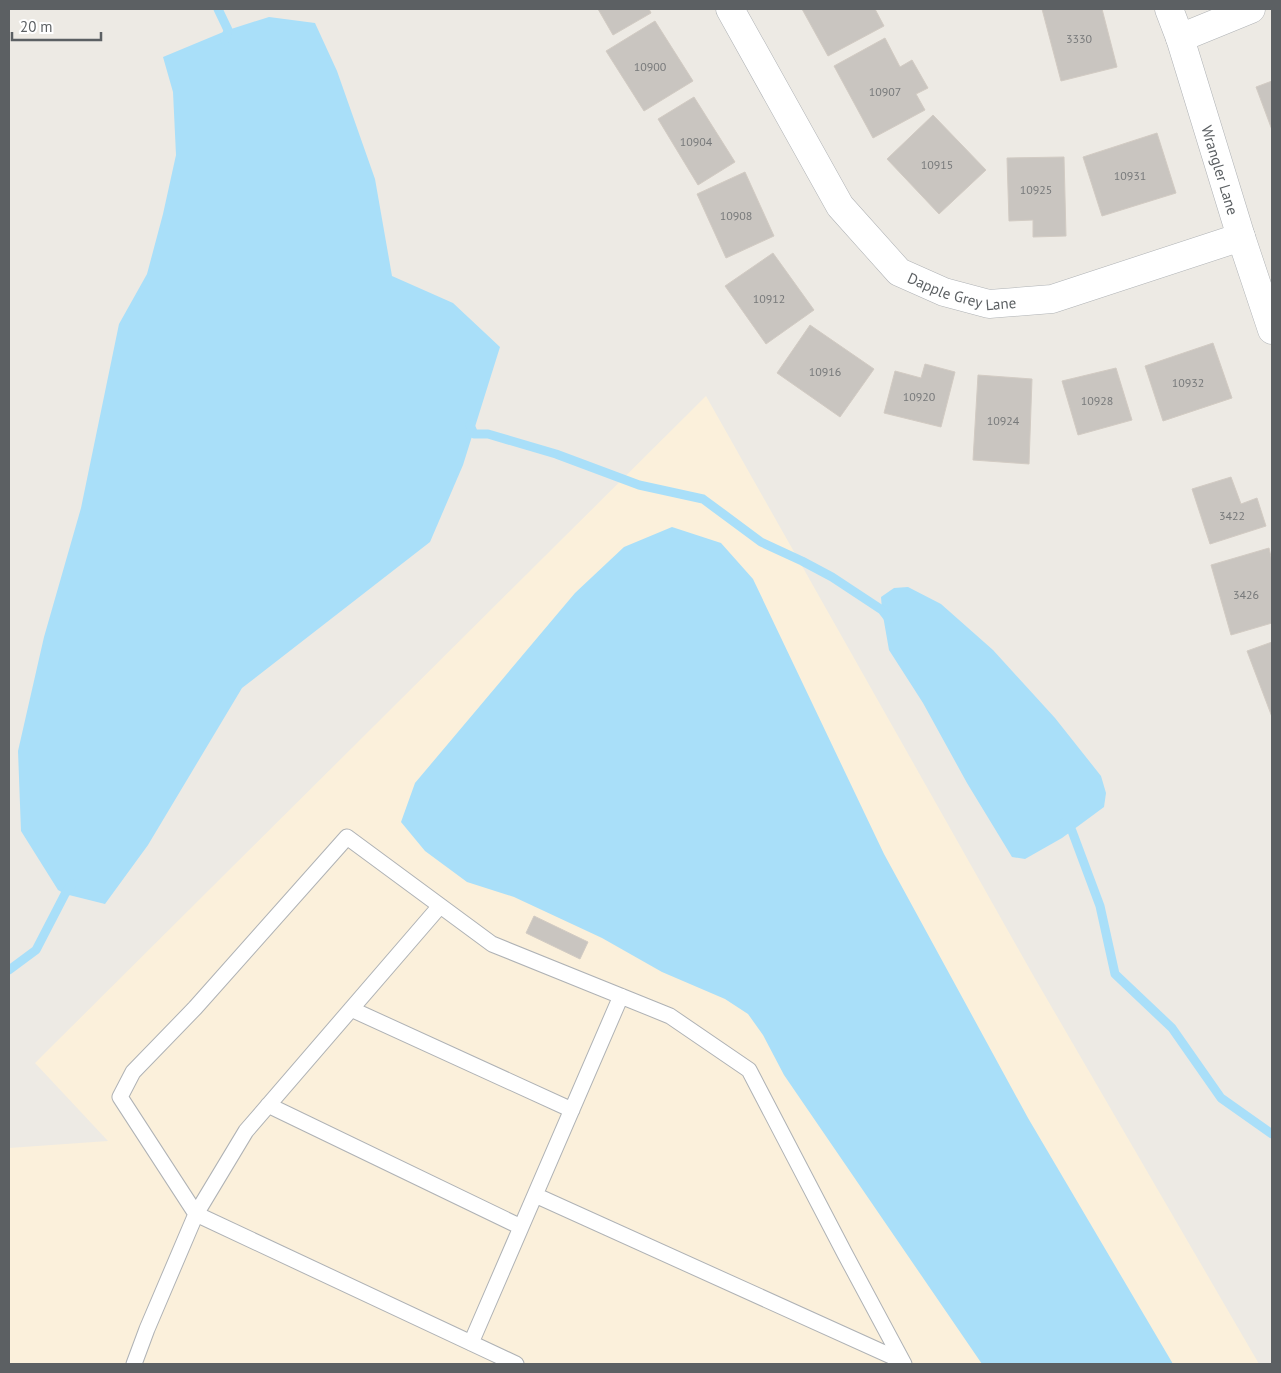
<svg xmlns="http://www.w3.org/2000/svg" width="1281" height="1373" viewBox="0 0 1281 1373" font-family="'PT Sans',sans-serif">
  <style>
    .commercial { fill: #fbf0db }
    .water { fill: #a9dff9 }
    .lines { fill: none; stroke-linecap: round; stroke-linejoin: round }
    .stream { stroke: #a9dff9; stroke-width: 9 }
    .building { fill: #c9c5c0; stroke: #d2cbc3 }
    .lane-casing { stroke: #afb2b5; stroke-width: 17 }
    .street-casing { stroke: #afb2b5; stroke-width: 29 }
    .lane { stroke: #fff; stroke-width: 15 }
    .street { stroke: #fff; stroke-width: 28 }
    .labels { text-anchor: middle; dominant-baseline: central; stroke-width: 4.5; stroke-linejoin: round; paint-order: stroke }
    .number-label { font-size: 12px; fill: #77797a }
    .street-label { font-size: 15px; fill: #5c6063; stroke: #fff }
  </style>
  <rect width="100%" height="100%" fill="#edeae4"/>
  <!-- commercial -->
  <path class="commercial" d="M706,396L1033,975L1259,1364H9V1148L108,1141L35,1063Z"/>
  <!-- water -->
  <path class="water" d="M269,17L315,23L337,71L375,179L392,276L453,303L500,347L463,465L430,542L242,688L148,845L105,904L65,894L58,890L21,831L18,751L44,637L81,508L119,324L147,274L163,214L176,155L173,92L163,57L228,30Z
    M672,527L721,543L753,579L884,854L1028,1118L1173,1364H982L784,1075L763,1035L748,1014L725,999L662,972L602,938L514,897L467,882L425,851L401,822L415,783L575,593L624,547Z
    M908,587L941,604L993,650L1055,718L1101,776L1106,793L1104,807L1062,838L1025,859L1012,857L967,783L923,703L889,650L882,610L881,597L894,588Z"/>
  <g class="lines">
    <!-- stream -->
    <path class="stream" d="M218,9L228,30L225,40
      M470,425L474,434H488L556,454L639,485L703,499L761,542L802,561L832,577L882,610L889,619
      M1064,823L1072,831L1100,906L1115,974L1172,1028L1221,1098L1272,1134
      M9,970L36,950L65,894L72,884"/>
  </g>
  <!-- building -->
  <path class="building" d="M598,9H649L651,13L613,35Z
    M802,9H875L884,26L828,56Z
    M1042,9H1102L1117,67L1061,81Z
    M655,21L693,81L644,111L606,51Z
    M885,38L900,67L912,60L928,88L916,94L925,110L873,138L834,66Z
    M1272,81V130L1256,87Z
    M694,97L735,162L698,185L658,119Z
    M933,115L986,170L939,214L887,159Z
    M1157,133L1176,193L1102,216L1083,157Z
    M1064,157L1066,236L1033,237V220L1009,221L1007,158Z
    M745,172L774,236L726,258L697,194Z
    M773,253L814,310L766,344L725,286Z
    M810,325L874,369L840,417L777,373Z
    M1213,343L1232,398L1163,421L1145,366Z
    M925,364L955,372L941,427L884,413L895,371L921,378Z
    M1116,368L1132,420L1078,435L1062,381Z
    M978,375L1032,379L1029,464L973,460Z
    M1231,477L1241,504L1257,498L1266,526L1210,544L1192,489Z
    M1269,548L1272,561V623L1231,635L1211,565Z
    M1272,642V717L1247,651Z
    M534,916L588,942L580,959L526,933Z"/>
  <g class="lines">
    <!-- lane casing -->
    <g class="lane-casing">
      <path id="lane" d="M351,1009L572,1110
        M268,1105L521,1227
        M535,1195L902,1361
        M471,1343L621,996
        M134,1364L147,1329L196,1214L246,1131L440,906
        M516,1364L196,1214L120,1097L133,1072L195,1008L347,837L492,944L670,1016L749,1070L845,1254L904,1364"/>
    </g>
    <!-- street casing -->
    <g class="street-casing">
      <g id="street">
        <path id="s1" d="M730,9L840,206L899,272L944,292L989,304L1052,299L1241,237"/>
        <path id="s2" d="M1169,9L1180,38L1241,237L1272,330"/>
        <path d="M1180,38L1251,9"/>
      </g>
    </g>
    <!-- lane -->
    <use href="#lane" class="lane"/>
    <!-- street -->
    <use href="#street" class="street"/>
  </g>
  <g class="labels">
    <!-- number labels -->
    <g class="number-label">
      <text x="1079" y="38">3330</text>
      <text x="650" y="66">10900</text>
      <text x="885" y="91">10907</text>
      <text x="696" y="141">10904</text>
      <text x="937" y="164">10915</text>
      <text x="1130" y="175">10931</text>
      <text x="1036" y="189">10925</text>
      <text x="736" y="215">10908</text>
      <text x="769" y="298">10912</text>
      <text x="825" y="371">10916</text>
      <text x="1188" y="382">10932</text>
      <text x="919" y="396">10920</text>
      <text x="1097" y="400">10928</text>
      <text x="1003" y="420">10924</text>
      <text x="1232" y="515">3422</text>
      <text x="1246" y="594">3426</text>
    </g>
    <!-- street labels -->
    <g class="street-label">
      <text stroke="none"><textPath href="#s2" startOffset="169">Wrangler Lane</textPath></text>
      <text stroke="none"><textPath href="#s1" startOffset="381">Dapple Grey Lane</textPath></text>
    </g>
  </g>
  <!-- border -->
  <rect width="1281" height="1373" fill="none" stroke="#5c6063" stroke-width="20"/>
  <!-- scale -->
  <path d="M12 32v8h89v-8" fill="none" stroke="#5c6063" stroke-width="2.5"/>
  <text x="20" y="32" font-size="15" fill="#5c6063" stroke="#ffffff" stroke-width="4" paint-order="stroke">20 m</text>
</svg>
